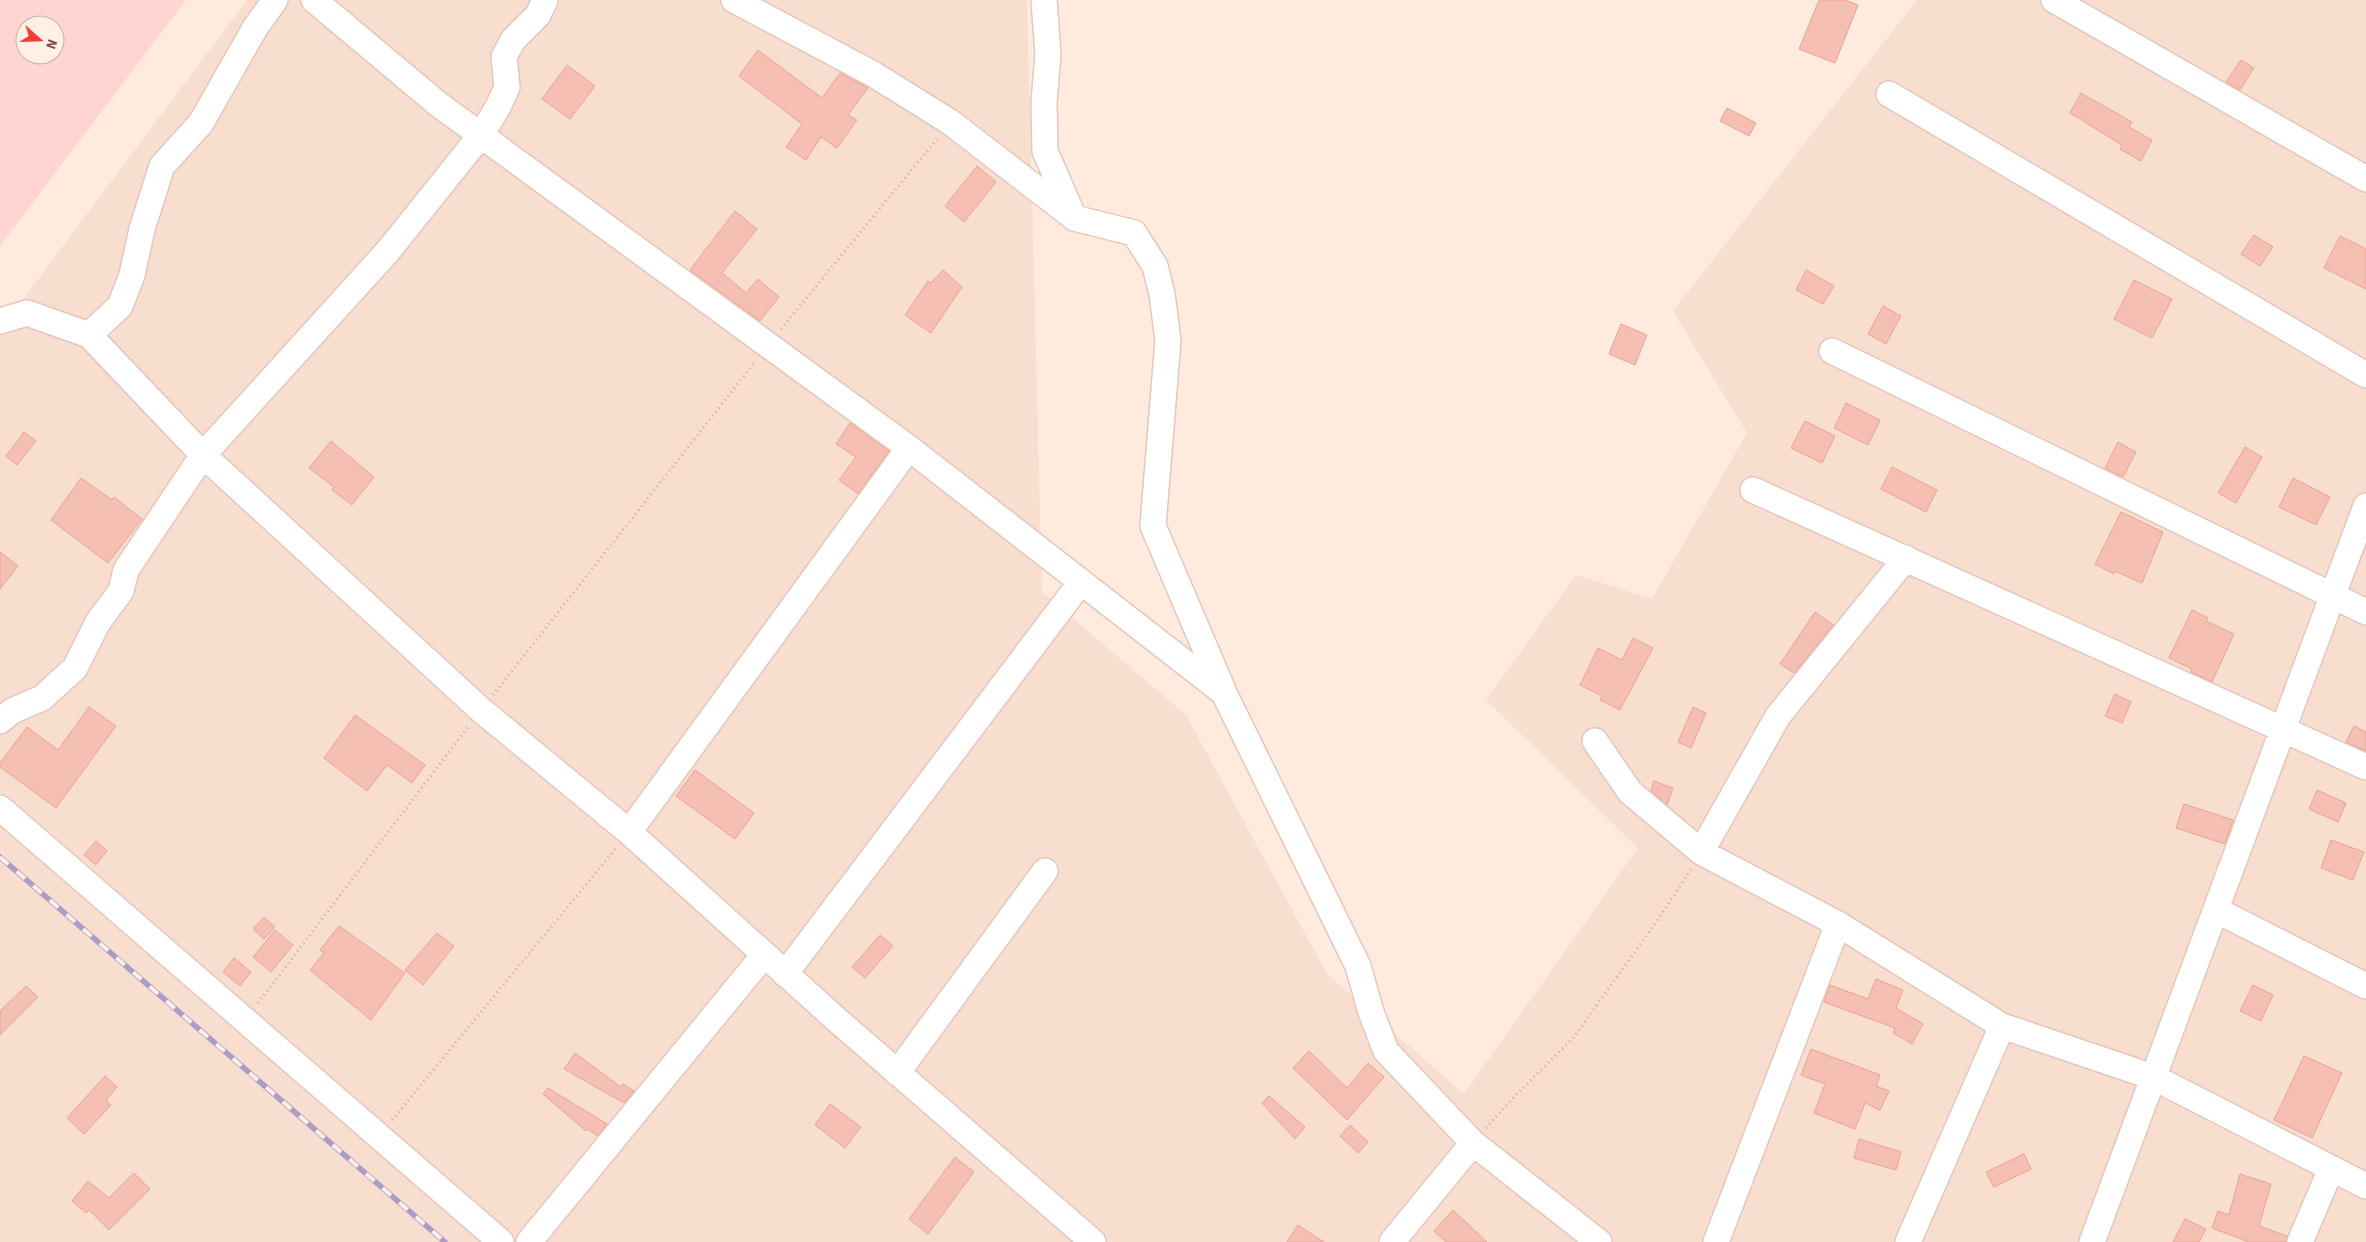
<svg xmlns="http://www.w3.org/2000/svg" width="2366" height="1242" viewBox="0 0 2366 1242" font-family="'Source Sans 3',sans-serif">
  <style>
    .residential { fill: #f8decf }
    .commercial { fill: #ffd5d1; fill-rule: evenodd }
    .building { fill: #f5c0b3; stroke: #e9a293 }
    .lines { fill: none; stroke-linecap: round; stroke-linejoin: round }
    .minor-casing { stroke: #e4c7bc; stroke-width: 28 }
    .path { stroke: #d9a497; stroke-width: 3; stroke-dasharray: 1 4; stroke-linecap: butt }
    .minor { stroke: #fff; stroke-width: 25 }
    .rail-casing { stroke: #ab9dc7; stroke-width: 5.5 }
    .rail { stroke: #fff0e6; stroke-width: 4; stroke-dasharray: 11; stroke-linecap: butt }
  </style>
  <rect width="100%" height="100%" fill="#feebde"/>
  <!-- residential -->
  <path class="residential" d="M247,0H1027L1042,592L1186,715L1327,974L1464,1094L1638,848L1486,700L1576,575L1652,599L1747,433L1673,311L1917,0H2366V1242H0V330Z"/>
  <!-- commercial -->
  <path class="commercial" d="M0,0H186L0,246ZM25,25H55V55H25Z"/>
  <!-- building -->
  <path class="building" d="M1819,0H1845L1858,5L1835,63L1799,49Z
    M758,50L822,98L840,73L868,88L848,115L857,120L837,148L821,137L806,160L786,147L802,124L739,76Z
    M2241,60L2254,68L2240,90L2226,82Z
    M567,65L595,86L570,119L542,99Z
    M2081,93L2132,122L2129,127L2152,140L2141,161L2120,149L2122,145L2070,113Z
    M1727,108L1756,123L1749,136L1720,121Z
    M977,166L996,182L964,222L945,206Z
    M735,211L757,229L722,273L746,293L758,279L779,297L760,321L690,270Z
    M2254,235L2273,247L2260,266L2241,254Z
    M2340,236L2366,249V289L2324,268Z
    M943,270L962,287L931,333L905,315L928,281L931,283Z
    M1806,270L1834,286L1823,304L1796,290Z
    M2134,280L2172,299L2152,338L2114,319Z
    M1883,306L1901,316L1886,344L1868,334Z
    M1621,324L1647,335L1635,365L1609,354Z
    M1846,403L1880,420L1868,445L1834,428Z
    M1805,421L1835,436L1822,463L1791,448Z
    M850,423L889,451L858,494L839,480L856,457L836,444Z
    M24,432L36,441L17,465L6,456Z
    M331,441L374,477L352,505L332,490L334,487L309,468Z
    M2118,442L2136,452L2123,477L2105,468Z
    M2245,447L2262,457L2236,503L2218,493Z
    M1892,467L1937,490L1926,512L1881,489Z
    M81,478L112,500L114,497L142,519L108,563L51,520Z
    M2293,478L2330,497L2316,525L2279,507Z
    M2121,512L2163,532L2142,583L2115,571L2114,574L2095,564Z
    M0,552L18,566L0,589Z
    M2192,610L2208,618L2206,621L2234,634L2212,682L2191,672L2192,669L2169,658Z
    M1815,612L1833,625L1794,673L1780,664Z
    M1633,638L1653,648L1620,710L1600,700L1602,696L1580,685L1598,648L1622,660Z
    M2115,694L2131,702L2122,723L2105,716Z
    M89,707L116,726L56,808L0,767V763L27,727L58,750Z
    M1693,707L1706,713L1691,748L1678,742Z
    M355,715L425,765L412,783L387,765L367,791L324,758Z
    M2354,726L2366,732V751L2346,742Z
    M695,770L754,813L735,839L676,796Z
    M1654,781L1673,788L1667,805L1651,791Z
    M2317,790L2346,803L2338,822L2309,809Z
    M2184,804L2233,820L2225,844L2176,828Z
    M2331,840L2364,852L2353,880L2321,868Z
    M96,841L107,851L96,865L84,855Z
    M264,917L275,927L264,939L253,929Z
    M339,926L405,973L371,1020L310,970L324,953L320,950Z
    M275,930L293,945L271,972L253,957Z
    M437,933L454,946L423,985L405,970Z
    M880,935L893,946L865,978L852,967Z
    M234,958L251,972L240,986L223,972Z
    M1876,979L1903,990L1896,1008L1923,1024L1912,1044L1893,1033L1895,1028L1824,1002L1830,985L1868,999Z
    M2253,985L2273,995L2261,1021L2240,1011Z
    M26,986L38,997L0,1035V1011Z
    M1811,1049L1880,1075L1876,1086L1889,1091L1880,1110L1865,1103L1855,1129L1814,1113L1825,1084L1801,1075Z
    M1309,1051L1347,1088L1368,1063L1384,1077L1347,1120L1293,1068Z
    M575,1053L621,1087L623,1084L634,1091L624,1103L564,1069Z
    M2304,1056L2342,1073L2312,1138L2274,1120Z
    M105,1076L117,1087L106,1100L111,1105L84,1134L67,1118Z
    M548,1088L607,1124L598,1136L587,1129L586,1131L543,1094Z
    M1269,1096L1305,1127L1295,1139L1262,1103Z
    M830,1104L861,1127L845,1148L815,1125Z
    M1350,1125L1368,1142L1358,1153L1340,1136Z
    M1859,1139L1901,1152L1896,1170L1854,1158Z
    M2024,1154L2031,1169L1994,1187L1986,1172Z
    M955,1157L974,1172L928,1234L909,1219Z
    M134,1173L150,1189L109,1230L89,1210L86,1213L72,1201L88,1181L109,1198Z
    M2240,1174L2271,1184L2259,1226L2287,1236L2286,1242H2249L2212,1228L2218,1211L2229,1215Z
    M1453,1210L1487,1242H1446L1434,1231Z
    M2185,1219L2206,1229L2199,1242H2173Z
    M1298,1225L1324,1242H1287Z"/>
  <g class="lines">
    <!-- minor casing -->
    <g class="minor-casing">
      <path id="minor" d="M314,0L438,104L909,448L1224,693
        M734,0L873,74L950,122L1072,216
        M1044,0L1048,54L1044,102L1045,151L1074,218L1134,233L1155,266L1162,294L1168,340L1153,526L1225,695L1358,966L1371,1012L1386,1051L1473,1143L1599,1242
        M2054,0L2366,179
        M1889,94L2366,375
        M0,321L27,313L89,335L203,455L481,710L629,832L837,1020L1093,1242
        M89,335L120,306L132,275L142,229L162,166L201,123L255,28L275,0
        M1832,351L2366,612
        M1753,490L2366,767
        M0,721L12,711L42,698L75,668L98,622L121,591L126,570L203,455L388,251L481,135L498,107L507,87L504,57L513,40L538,15L545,0
        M1595,741L1630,792L1701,852L1838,924L2002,1026L2153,1077L2366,1186
        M0,808L501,1242
        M629,832L909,448
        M1701,852L1778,716L1906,558
        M2216,910L2366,986
        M785,974L1081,582
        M897,1073L1045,871
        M529,1242L764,955
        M1392,1242L1473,1143
        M1716,1242L1838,924
        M1908,1242L2002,1026
        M2092,1242L2366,506
        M2300,1242L2331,1169"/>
    </g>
    <!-- path -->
    <path class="path" d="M781,329L937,139
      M493,695L755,362
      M258,1003L468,727
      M392,1120L617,847
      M1486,1128L1513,1098L1574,1037L1659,918L1691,869"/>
    <!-- minor -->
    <use href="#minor" class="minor"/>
    <!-- rail casing -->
    <g class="rail-casing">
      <path id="rail" d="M0,857L445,1242"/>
    </g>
    <!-- rail -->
    <use href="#rail" class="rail"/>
  </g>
  <!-- north arrow -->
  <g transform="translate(40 40) rotate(110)"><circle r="24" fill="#fff0e6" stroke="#c8aea6"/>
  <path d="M0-4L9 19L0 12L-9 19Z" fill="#f23d39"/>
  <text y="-8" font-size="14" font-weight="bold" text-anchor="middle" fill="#754c45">N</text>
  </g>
</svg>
